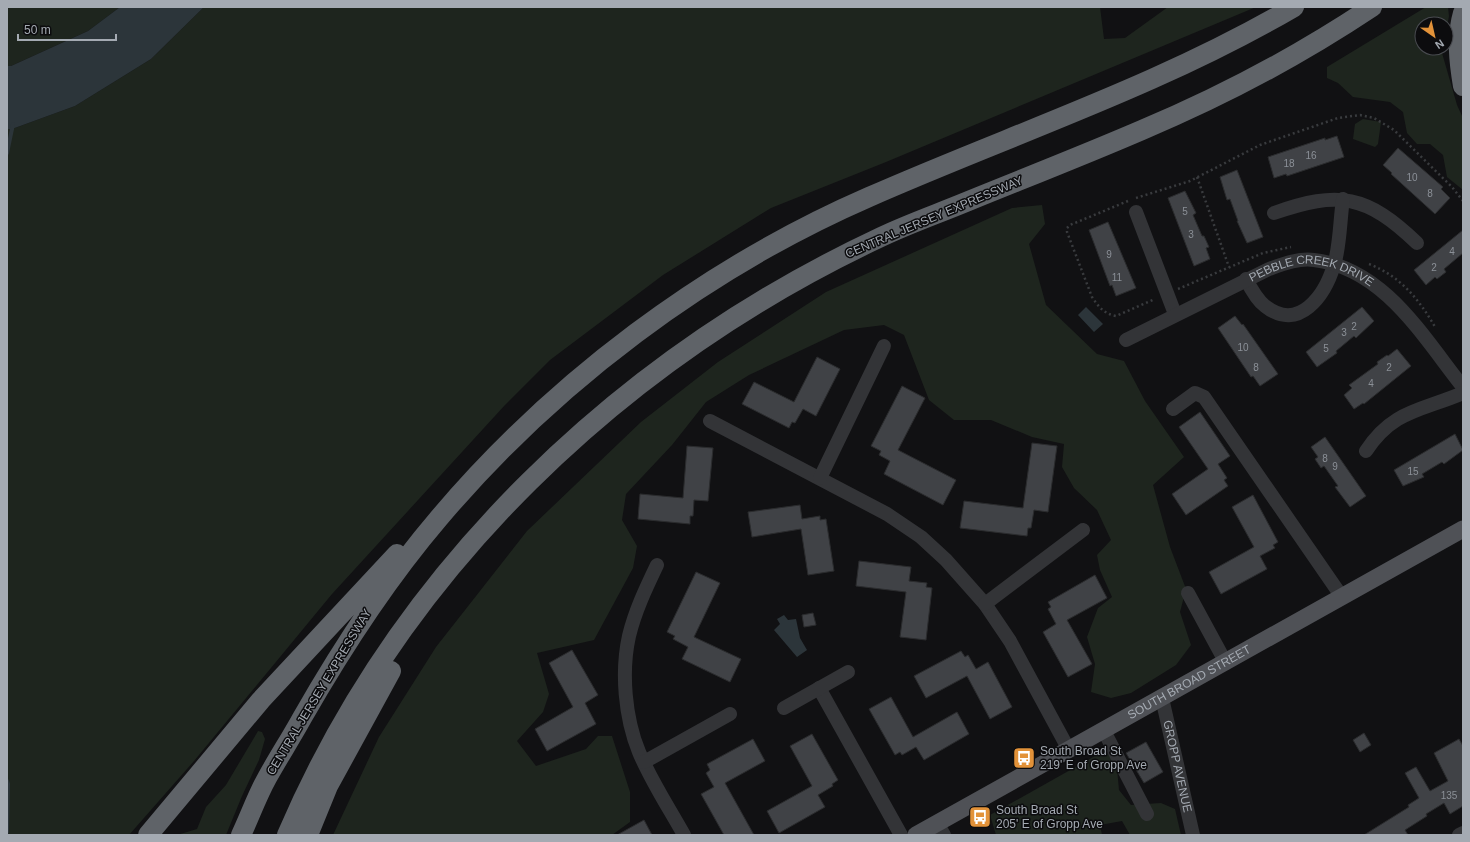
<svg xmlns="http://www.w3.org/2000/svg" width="1470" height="842" viewBox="0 0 1470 842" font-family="Arial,sans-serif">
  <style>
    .green { fill: #1e251e }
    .water { fill: #2c353a }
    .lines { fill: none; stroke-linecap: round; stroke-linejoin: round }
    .stream { stroke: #2c353a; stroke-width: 4 }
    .building { fill: #404246; stroke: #2b2c2e }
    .path { stroke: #393b3e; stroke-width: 2.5; stroke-dasharray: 2 3; stroke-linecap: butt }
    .minor { stroke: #333437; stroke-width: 14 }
    .major { stroke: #4f5156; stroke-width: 17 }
    .highway { stroke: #5f6368; stroke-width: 20 }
    .labels { text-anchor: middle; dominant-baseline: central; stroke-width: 3; stroke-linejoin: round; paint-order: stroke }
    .number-label { font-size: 10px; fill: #8b9097 }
    .street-label { font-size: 12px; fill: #a4aab2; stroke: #0c0c0e }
    .poi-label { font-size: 12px; fill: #a4aab2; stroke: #0c0c0e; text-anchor: start }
  </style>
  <rect width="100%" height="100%" fill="#111113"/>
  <!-- green -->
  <path class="green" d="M7,7H120L88,31L11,66H7Z
    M204,7H1100L1104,39L1125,38L1168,7H1256L886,162L771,208L663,275L550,360L505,405L332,594L194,761L129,835H7V129H12L75,106L151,59Z
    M1426,7H1448L1449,16L1446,33V24H1422V48H1443L1442,53L1457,105L1463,118V190L1447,177L1443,155L1430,144H1417L1407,133L1403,112L1390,102L1353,97L1338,83L1327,78V67Z
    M1363,119L1381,122L1378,144L1375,147L1353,139L1355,124Z
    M1042,205L1045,224L1029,244L1046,305L1097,354L1124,361L1145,401L1184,457L1153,485L1170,547L1186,589L1180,612L1191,645L1176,665L1131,693L1111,698L1091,692L1095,664L1087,637L1098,608L1112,597L1100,570L1097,555L1111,540L1097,510L1074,488L1062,467L1064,444L1032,437L991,420H954L929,400L904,335L884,325L844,330L749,375L706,402L672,445L626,494L622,520L637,546L633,568L594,640L537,653L549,694L543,712L517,741L536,766L586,749L598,736H612L630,792V822L612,835H333L379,737L436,647L527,531L641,422L718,362L826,292L1012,208Z
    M258,731L262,732L265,739L259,760L242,796L226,835H177L197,829L206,807L226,785Z
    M1104,751L1116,758L1119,790L1131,805L1161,803L1175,809L1181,835H1130L1122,821L1100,825L1102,835H996L990,815Z"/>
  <!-- water -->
  <path class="water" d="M120,7H204L151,59L75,106L12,129H7V66H11L88,31Z
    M1086,307L1103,324L1094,332L1078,315Z
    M784,615L788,620L796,619L800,638L807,650L797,657L774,630L780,624L777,619Z"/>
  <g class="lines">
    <!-- stream -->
    <path class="stream" d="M7,153L13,124
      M7,781L8,784L7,832"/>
  </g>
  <!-- building -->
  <path class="building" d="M1337,136L1344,157L1287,176L1286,174L1274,178L1268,157L1325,138V140Z
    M1398,148L1443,187L1441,189L1450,198L1435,214L1391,174L1392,173L1383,165Z
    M1237,170L1263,237L1247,243L1237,221H1238L1230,199L1227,200L1220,177Z
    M1185,191L1196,213L1193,215L1202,236H1204L1209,247L1206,248L1210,259L1194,266L1168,198Z
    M1108,222L1136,288L1116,296L1112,285L1110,286L1089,230Z
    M1463,230V253L1444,269L1446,272L1437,279L1435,277L1426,285L1414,270Z
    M1362,307L1374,321L1356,338L1354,336L1336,351L1337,353L1317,367L1306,352Z
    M1235,316L1242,325L1243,324L1278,374L1260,386L1253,376L1251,377L1218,328Z
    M1397,349L1411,366L1364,404L1363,403L1354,409L1344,395L1352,388L1349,385L1378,364L1377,362L1387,355L1388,356Z
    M817,357L840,369L816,416L803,409L795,423L792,422L789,428L742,404L754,382L794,402Z
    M902,386L925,398L898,450L956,480L943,505L884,474L890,461L879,455L881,451L871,446Z
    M1200,412L1230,456L1218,464L1227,478L1224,480L1228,486L1186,515L1172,494L1208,469L1179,427Z
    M1455,434L1463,450L1444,464L1442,462L1422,474L1424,477L1403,486L1394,470Z
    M1325,437L1366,496L1350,507L1335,487L1338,486L1324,466L1321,468L1315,459L1318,457L1311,447Z
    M1032,443L1057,446L1048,512L1034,510L1031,528H1028L1027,536L960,528L964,501L1023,508Z
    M687,446L713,448L708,501L694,500L693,516H690V524L638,519L640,494L683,498Z
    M1253,495L1278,542L1273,545L1275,548L1260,556L1267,569L1221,594L1209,572L1254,547L1232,507Z
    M800,505L802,519L820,516V520L826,519L834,571L808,575L801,529L752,537L748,512Z
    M859,561L911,567L909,581L927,583L926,587L932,588L926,640L900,637L906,592L856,586Z
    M696,572L720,583L694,637L741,659L730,682L682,659L688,647L673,639L675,636L667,632Z
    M1095,575L1107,598L1067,620L1092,664L1068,677L1043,632L1056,624L1048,609L1051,607L1048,602Z
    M813,613L816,625L804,627L802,615Z
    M572,650L598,695L585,703L596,724L547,751L535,729L573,707L549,663Z
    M961,651L965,657L968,655L976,669L988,662L1012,707L990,719L967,676L926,698L914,676Z
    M891,697L913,737L957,712L969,734L924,760L916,747L902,755L900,752L895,755L869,709Z
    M1364,733L1371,745L1360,752L1353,740Z
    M812,734L838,780L832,784L833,786L818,795L825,807L779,833L767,811L812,786L790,746Z
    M753,739L765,761L725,783L754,835H724L701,794L714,787L706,773L710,770L707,764Z
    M1459,739L1463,746V806L1450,814L1444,803L1426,814L1427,816L1405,830L1408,835H1364L1409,807L1408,805L1419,798L1405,773L1416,767L1430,791L1448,781L1434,753Z
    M1146,742L1163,772L1144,783L1126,753Z
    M644,820L652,835H617Z"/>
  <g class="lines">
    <!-- path -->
    <path class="path" d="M1197,177L1229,267
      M1136,198L1190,181L1260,145L1338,118L1360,115L1374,118L1394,130L1452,187L1463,201
      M1128,201L1070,225L1067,228V232L1092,297C1098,306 1104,314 1116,316L1155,299
      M1369,264C1400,276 1419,299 1435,327
      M1178,289L1263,253L1291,247"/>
    <!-- minor -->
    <g class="minor">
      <path d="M1136,212L1175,314"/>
      <path d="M1274,213C1339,190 1367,195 1417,243"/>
      <path d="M1246,279C1251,289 1257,300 1265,306C1299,333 1325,295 1334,265C1340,247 1340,219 1343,199"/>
      <path id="s1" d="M1126,340L1269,269C1283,264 1298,258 1314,260C1384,268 1423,337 1463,387"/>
      <path d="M1173,409L1195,393L1204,397L1342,597"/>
      <path d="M710,421L887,514L921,537L946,560L985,604L1010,641L1069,750"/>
      <path d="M1366,451C1393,410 1421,411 1463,393"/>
      <path d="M820,478L884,346"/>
      <path d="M657,565C646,588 635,611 629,636C621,672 625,718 639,752C651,781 669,808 684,835"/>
      <path d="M1188,593L1226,663"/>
      <path d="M985,604L1083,530"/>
      <path d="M819,688L901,835"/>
      <path id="s2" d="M1162,698L1193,835"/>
      <path d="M784,708L848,672"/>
      <path d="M1104,731L1147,814"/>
      <path d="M644,762L730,714"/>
      <path d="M937,823L944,835"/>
      <path d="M1459,835L1463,833"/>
    </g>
    <!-- major -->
    <path class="major" id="s3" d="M916,835L1463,529"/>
    <!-- highway -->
    <path class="highway" d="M1463,13C1456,37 1459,62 1463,86
      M148,835L261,700L397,554
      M241,835C250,816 257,796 267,778C278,758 291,738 302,718C342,648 386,580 439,518C554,382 706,268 869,197C1012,134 1159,86 1294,7
      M287,835C401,568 621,359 881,237C908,224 937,214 966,202C1025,178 1084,155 1142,130C1223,96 1300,55 1372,7
      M308,835L328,786L391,671"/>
  </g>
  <!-- icons -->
  <defs>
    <g id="bus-square" transform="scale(1.15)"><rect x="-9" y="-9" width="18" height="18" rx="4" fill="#e29239" stroke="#0c0c0e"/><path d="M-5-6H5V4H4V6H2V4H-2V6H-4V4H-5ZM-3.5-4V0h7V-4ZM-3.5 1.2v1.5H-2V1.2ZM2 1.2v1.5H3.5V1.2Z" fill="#fff"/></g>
  </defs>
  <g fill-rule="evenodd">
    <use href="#bus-square" x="1024" y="758"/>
    <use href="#bus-square" x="980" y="817"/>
  </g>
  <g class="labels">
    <!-- number labels -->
    <g class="number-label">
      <text x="1311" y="155">16</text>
      <text x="1289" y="163">18</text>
      <text x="1412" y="177">10</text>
      <text x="1430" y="193">8</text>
      <text x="1185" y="211">5</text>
      <text x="1191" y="234">3</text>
      <text x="1452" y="251">4</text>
      <text x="1109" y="254">9</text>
      <text x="1434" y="267">2</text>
      <text x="1117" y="277">11</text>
      <text x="1354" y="326">2</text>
      <text x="1344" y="332">3</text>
      <text x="1243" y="347">10</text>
      <text x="1326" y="348">5</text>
      <text x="1256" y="367">8</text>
      <text x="1389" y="367">2</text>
      <text x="1371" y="383">4</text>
      <text x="1325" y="458">8</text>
      <text x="1335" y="466">9</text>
      <text x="1413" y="471">15</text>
      <text x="1449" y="795">135</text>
    </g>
    <!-- street labels -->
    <g class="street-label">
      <text transform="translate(934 217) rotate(-23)">CENTRAL JERSEY EXPRESSWAY</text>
      <text stroke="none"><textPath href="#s1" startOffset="204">PEBBLE CREEK DRIVE</textPath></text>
      <text stroke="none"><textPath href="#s3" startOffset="313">SOUTH BROAD STREET</textPath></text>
      <text transform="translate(319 692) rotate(-59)">CENTRAL JERSEY EXPRESSWAY</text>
      <text stroke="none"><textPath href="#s2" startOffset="70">GROPP AVENUE</textPath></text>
    </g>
    <!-- poi labels -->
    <g class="poi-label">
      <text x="1040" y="751">South Broad St<tspan x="1040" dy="14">219' E of Gropp Ave</tspan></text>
      <text x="996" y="810">South Broad St<tspan x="996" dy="14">205' E of Gropp Ave</tspan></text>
    </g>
  </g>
  <!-- border -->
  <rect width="1470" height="842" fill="none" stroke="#a4aab2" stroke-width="16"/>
  <!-- north arrow -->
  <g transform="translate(1434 36) rotate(146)"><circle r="19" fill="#0c0c0e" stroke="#494b50"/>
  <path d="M0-3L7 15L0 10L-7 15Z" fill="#e29239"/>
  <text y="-6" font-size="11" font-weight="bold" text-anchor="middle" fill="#a4aab2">N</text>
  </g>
  <!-- scale -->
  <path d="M18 34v6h98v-6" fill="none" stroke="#a4aab2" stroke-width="2"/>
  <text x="24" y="34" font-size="12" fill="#a4aab2" stroke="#0c0c0e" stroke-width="3" paint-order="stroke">50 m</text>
</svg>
